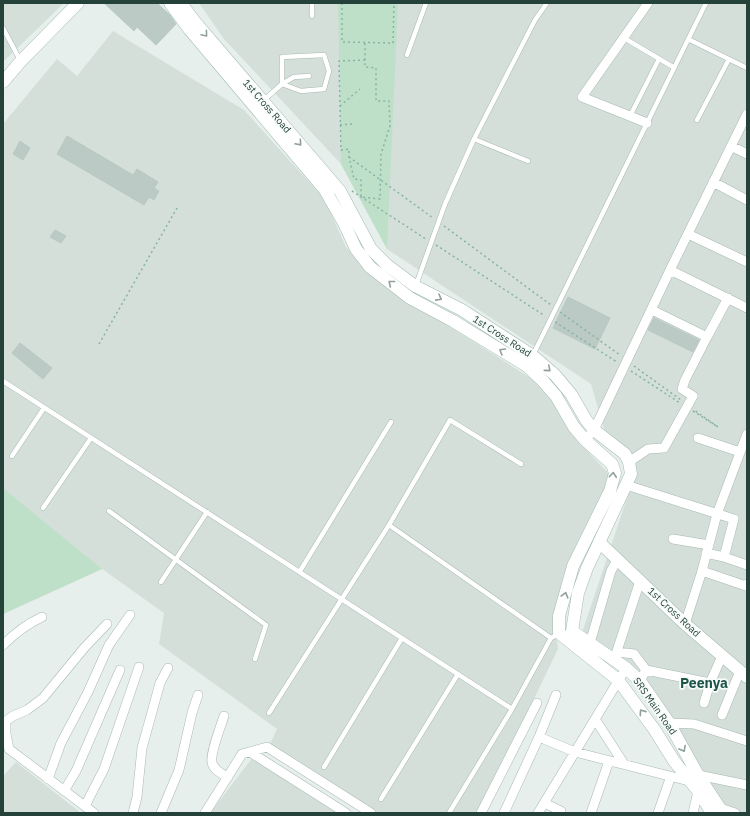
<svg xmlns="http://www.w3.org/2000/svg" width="750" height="816" viewBox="0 0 750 816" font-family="'IBM Plex Sans',sans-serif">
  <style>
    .built { fill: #d4dfda }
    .green { fill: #bfe0c8 }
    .building { fill: #bbcac4; stroke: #b8c9c2 }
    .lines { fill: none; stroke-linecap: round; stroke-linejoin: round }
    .lane-casing { stroke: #a8b8b2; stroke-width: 5.5 }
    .street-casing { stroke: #a8b8b2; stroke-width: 10 }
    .secondary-casing { stroke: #a4bbb3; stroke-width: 13 }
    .path { stroke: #86b3a5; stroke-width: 1.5; stroke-dasharray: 2 3; stroke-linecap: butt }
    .lane { stroke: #fff; stroke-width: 4.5 }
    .street { stroke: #fff; stroke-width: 9 }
    .secondary { stroke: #fff; stroke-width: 12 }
    .oneway { stroke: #92a09c }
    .labels { text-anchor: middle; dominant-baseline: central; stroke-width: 3.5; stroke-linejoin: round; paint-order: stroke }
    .street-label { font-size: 10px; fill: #24423a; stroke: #f7fbf9 }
    .district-label { font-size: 14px; font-weight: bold; fill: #1f5548; stroke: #f7fbf9 }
  </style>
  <rect width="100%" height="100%" fill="#e6efeb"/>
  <!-- built -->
  <path class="built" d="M3,3H64L3,62Z
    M199,3H747V813H728L646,682L580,639L635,474L604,429L591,384L387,249L341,164L224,39Z
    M113,31L244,110L325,200L346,247L374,278L543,386L576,439L611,476L579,539L555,627L558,649L479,813H378L270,744L277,729L159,644L164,613L102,569L3,614V124L57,59L77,76Z
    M253,757L347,813H210Z
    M16,762L81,813H3V776Z"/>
  <!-- green -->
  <path class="green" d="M338,3H398L387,249L341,164Z
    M3,488L102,569L3,614Z"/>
  <!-- building -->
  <path class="building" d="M104,3H157L170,15L176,24L156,45L137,27L134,31Z
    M67,136L133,175L137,169L158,182L154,188L159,191L154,200L149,197L144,205L57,154Z
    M20,141L30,148L23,160L13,154Z
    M55,230L66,236L61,243L50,237Z
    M568,297L610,318L595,349L553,328Z
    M654,318L699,340L693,352L648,330Z
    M20,343L52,368L43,379L12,353Z"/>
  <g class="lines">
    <!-- lane casing -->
    <g class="lane-casing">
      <path id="lane" d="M312,3V16
        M3,28L20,60
        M624,38L673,67
        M688,39L747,68
        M407,55L426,3
        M263,101L282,84V57L324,55L329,71L324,89L301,91L282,84L294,77L309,76
        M630,116L659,59
        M697,120L729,59
        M474,139L528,161
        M416,285L445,204L474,139L535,20L547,3
        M533,355L706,3
        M3,381L512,709
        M12,456L44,408
        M43,508L91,438
        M109,511L266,625L255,659
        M389,525L551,638
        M300,571L391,422
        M161,582L207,512
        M269,713L389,525L450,420L521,464
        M324,767L402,638
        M381,799L458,674
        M449,813L512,709L551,638L560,633"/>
    </g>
    <!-- street casing -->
    <g class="street-casing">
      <path id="street" d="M647,123L582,97L648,3
        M731,146L747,154
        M713,182L747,200
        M688,234L747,262
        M670,270L747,308
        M707,337L728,298
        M698,438L740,452
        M585,440L594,430L670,270L747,114
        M629,462L648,449L664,448L693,396L682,389L685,380L707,337L652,310
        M626,485L734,519L724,557L706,553
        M673,539L709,545
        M724,557L747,565
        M702,571L717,514L747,434
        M685,624L702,571L746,586L747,584
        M590,643L611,571L617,560
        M3,645C15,633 27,624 42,617
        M617,652L634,654L646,670
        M614,660L640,581
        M640,681L646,670L710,683L722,656
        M704,703L710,683
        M722,715L740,671
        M224,716C221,726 210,753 212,762C213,770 222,774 228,777
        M595,719L624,764
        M669,723L694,724L747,741
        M539,737L575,752L689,781L698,775L747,785
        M250,752L346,813
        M48,779L61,743L88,692L109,645L130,615
        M64,791L76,771L120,670
        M544,803L561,811L560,813
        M85,806L104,769L139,667
        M717,809L720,808L735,813
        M94,813L9,749L6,734V721L13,716L27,710L43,698L85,647L107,624
        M133,813L137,797L142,748L160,683L168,668
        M161,813L179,770L192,713L198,695
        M205,813L242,754L267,747L371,813
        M481,813L537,703
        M504,813L539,737L556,695
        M538,813L626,668
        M591,813L609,761
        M658,813L671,776
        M693,813L698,791"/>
    </g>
    <!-- secondary casing -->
    <g class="secondary-casing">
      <path id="secondary" d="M170,3L189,29L325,190L344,223L356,249L370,267L410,298L453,321L527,366L543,381L556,396L574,427L585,440L612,464L615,473L610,491L573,566L559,616V633L618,680L654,729L674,761L698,791L712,813
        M181,3L195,22L340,191L371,249L387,265L415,286L462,310L533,356L555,375L571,394L586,420L594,430L625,454L629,462L631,474L626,485L587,568L578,593L572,631L626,668L640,681L669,723L698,775L723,813
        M3,82L21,61L78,3
        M599,542L685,624L747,677"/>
    </g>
    <!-- path -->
    <path class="path" d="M342,3V42L393,43L394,3
      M365,60L339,61L341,150L349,149V157L354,179L361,180V197L380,199L381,154L390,126L389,101H376V68L365,67V43
      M340,106L360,89
      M340,125L352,124
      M349,157L433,218
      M352,191L426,239
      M444,226L551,305
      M436,245L545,316
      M560,312L620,355
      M555,322L617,362
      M99,344L177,208
      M634,366L681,400
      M631,371L680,403
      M693,411L718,427L694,410"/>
    <!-- lane -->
    <use href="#lane" class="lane"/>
    <!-- street -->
    <use href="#street" class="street"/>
    <!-- secondary -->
    <use href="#secondary" class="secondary"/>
  </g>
  <!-- one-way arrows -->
  <defs><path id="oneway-chevron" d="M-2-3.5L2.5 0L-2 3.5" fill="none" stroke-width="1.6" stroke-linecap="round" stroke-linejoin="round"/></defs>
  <g class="oneway">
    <use href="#oneway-chevron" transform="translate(205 34) rotate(50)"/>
    <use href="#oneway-chevron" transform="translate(299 143) rotate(49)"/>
    <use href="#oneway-chevron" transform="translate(391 283) rotate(-141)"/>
    <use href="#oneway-chevron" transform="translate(439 298) rotate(28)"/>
    <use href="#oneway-chevron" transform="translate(502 351) rotate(-149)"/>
    <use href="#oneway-chevron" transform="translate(548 369) rotate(41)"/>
    <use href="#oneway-chevron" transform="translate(613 475) rotate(-85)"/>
    <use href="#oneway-chevron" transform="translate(565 595) rotate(-75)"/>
    <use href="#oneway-chevron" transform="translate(642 712) rotate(-125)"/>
    <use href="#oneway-chevron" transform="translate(683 749) rotate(61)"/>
  </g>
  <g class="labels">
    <!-- street labels -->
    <g class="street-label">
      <text transform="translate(267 106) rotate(49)">1st Cross Road</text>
      <text transform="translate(502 336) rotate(33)">1st Cross Road</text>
      <text transform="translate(674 612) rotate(43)">1st Cross Road</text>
      <text transform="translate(655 706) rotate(55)">SRS Main Road</text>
    </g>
    <!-- district labels -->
    <g class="district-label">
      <text x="704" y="683">Peenya</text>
    </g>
  </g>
  <!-- border -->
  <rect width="750" height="816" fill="none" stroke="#24423a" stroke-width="8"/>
</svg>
